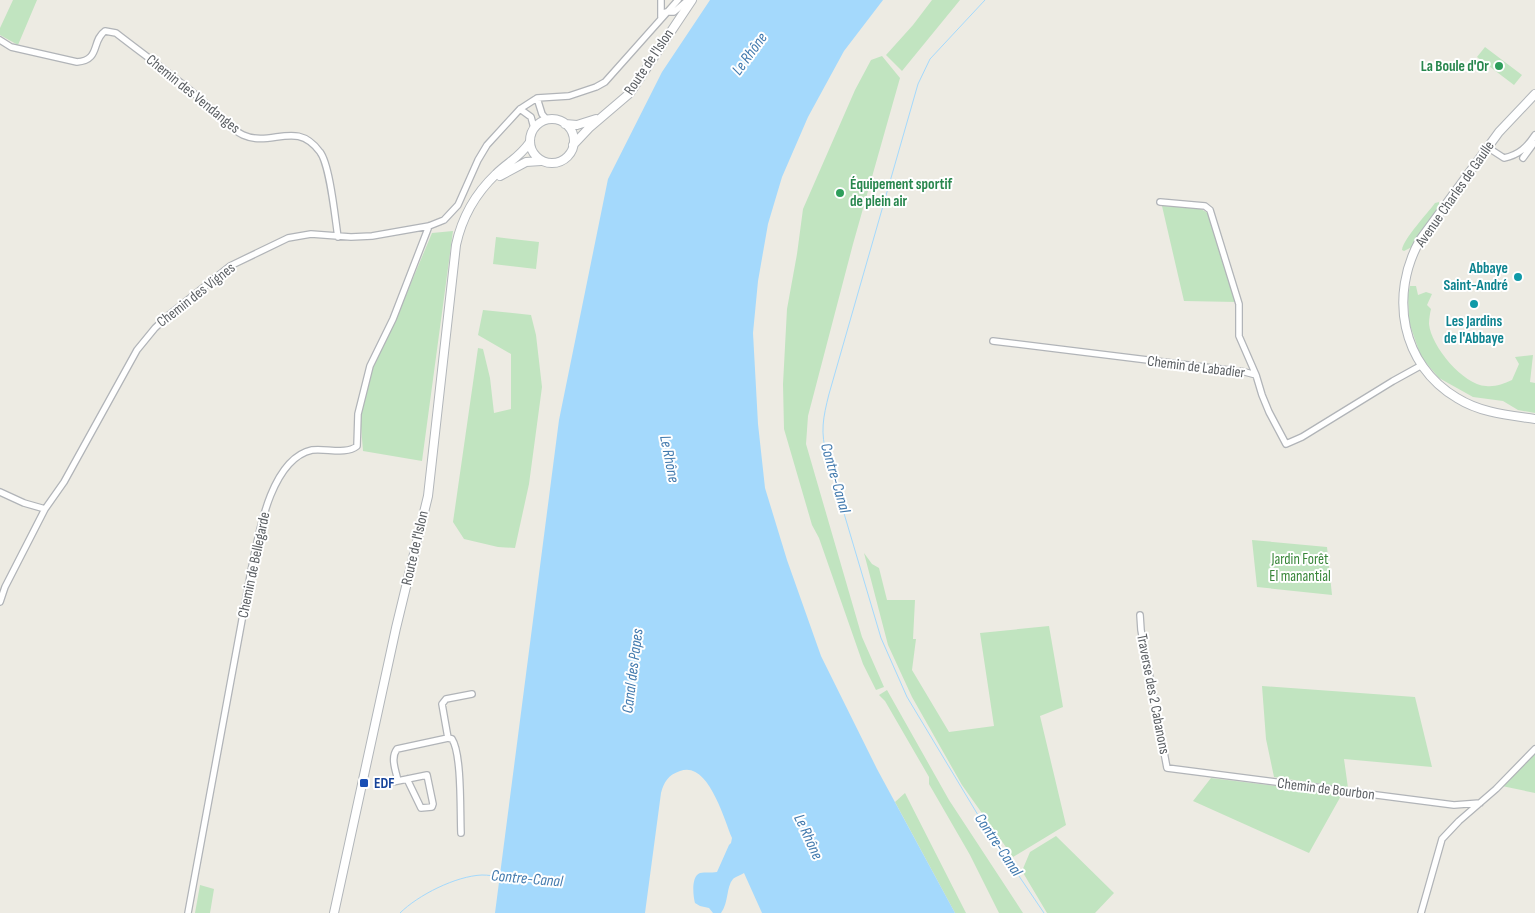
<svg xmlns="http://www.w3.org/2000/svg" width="1535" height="913" viewBox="0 0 1535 913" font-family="'Sofia Sans Condensed',sans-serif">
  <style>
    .green { fill: #c1e4c0 }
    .water { fill: #a4d9fc }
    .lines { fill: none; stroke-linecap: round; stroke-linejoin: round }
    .stream { stroke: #a4d9fc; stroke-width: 1 }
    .street-casing { stroke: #b1b4b8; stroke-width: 8 }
    .secondary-casing { stroke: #b2b6ba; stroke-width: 10 }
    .street { stroke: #fff; stroke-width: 5.5 }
    .secondary { stroke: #fff; stroke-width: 8 }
    .leisure-dot { fill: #2e9e5b; stroke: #fff; stroke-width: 2 }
    .culture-dot { fill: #0f9aa8; stroke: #fff; stroke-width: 2 }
    .transit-dot { fill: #1a4fb4; stroke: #fff; stroke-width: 2 }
    .labels { text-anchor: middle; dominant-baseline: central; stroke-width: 4; stroke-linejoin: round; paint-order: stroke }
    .street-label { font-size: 15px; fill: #5b5f63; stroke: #fff }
    .leisure-label { font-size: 15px; font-weight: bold; fill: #27864d; stroke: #fff; text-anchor: end }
    .culture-label { font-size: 15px; font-weight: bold; fill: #0d838f; stroke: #fff; text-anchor: end }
    .park-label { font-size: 15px; fill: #388639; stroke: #fff }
    .transit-label { font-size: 15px; font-weight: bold; fill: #164399; stroke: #fff; text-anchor: start }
    .water-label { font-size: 16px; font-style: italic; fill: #427aae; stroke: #fff }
  </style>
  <rect width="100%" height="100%" fill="#edebe3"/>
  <!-- green -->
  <path class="green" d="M13,0H37L18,45L0,35V28Z
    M932,0H960L902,71L886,55L913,25Z
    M1485,47L1522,75L1514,85L1477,57Z
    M882,56L900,78L853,244L808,416L806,444L862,637L884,687L876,690L863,664L819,538L812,525L784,429L783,384L787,309L797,254L803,209L855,90L871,60Z
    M1439,202L1440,207L1412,247L1404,251L1402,250C1403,239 1428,213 1435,203Z
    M1162,206L1199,208L1208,213L1237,302L1184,301Z
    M453,231L422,461L363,451L360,414L372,365L406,295L432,233Z
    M496,237L539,242L536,269L493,264Z
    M1410,286H1416L1418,295L1426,292L1432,294L1427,305L1431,309C1430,313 1429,319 1429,324C1431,346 1463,385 1486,386C1495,387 1503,384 1512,380L1519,364L1515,357L1533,355L1530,382L1535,383V413L1518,410L1503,401L1473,397L1439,378L1421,357L1409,322L1408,295Z
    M483,310L531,315L536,335L542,387L529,484L515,548L498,547L464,539L453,522L478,348L483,349L490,378L494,413L511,409V354L478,335Z
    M1252,540L1327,547L1332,595L1257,587Z
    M864,553L872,564L879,568L887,600H915L913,639H916L912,670L949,732L994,726L980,633L1049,626L1063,707L1040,716L1066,825L1013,857L962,785L912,697L888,645Z
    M1262,686L1415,697L1432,767L1344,759L1348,788L1274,777L1266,739Z
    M887,690L949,800L1023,913H999L970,855L929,784V777L885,701L879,695Z
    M1535,753V793L1502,786Z
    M1211,778L1342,794L1309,853L1193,801Z
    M905,793L966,913H955L895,802Z
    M1056,836L1114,893L1095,913H1047L1022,871L1030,852Z
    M200,885L214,889L210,913H195Z"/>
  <!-- water -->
  <path class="water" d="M710,0H883L844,51L808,117L782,177L768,224L758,281L753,333L758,424L765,488L787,560L821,656L877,769L955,913H762L744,873C741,875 735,877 733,879C726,887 729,902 721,913H713L709,908L700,906L695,903C693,896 691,876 700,873C705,872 711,873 717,872L729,845L731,843L732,838C724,819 708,760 680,771C668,775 664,782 661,793L645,913H495L559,420L608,179L662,72Z"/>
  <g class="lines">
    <!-- stream -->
    <path class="stream" d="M985,0L930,59L918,84L829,394C823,418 820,432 827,456L881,638L907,697L981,820L1044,913
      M400,913C418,895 456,876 482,875C488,875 495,876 502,877"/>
    <!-- street casing -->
    <g class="street-casing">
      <path id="street" d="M661,0V17
        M666,12H674L688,0
        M0,40L11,47L77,62C101,60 91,41 105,31L116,33C143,54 171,74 197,96C210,106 229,129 243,135C272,148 296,119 320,152C330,165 335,218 338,237
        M537,98L542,114L547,120
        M520,109L531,117L534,128
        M1487,147L1504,158C1519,155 1527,147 1535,135
        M1523,158L1534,143
        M1160,202L1205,206L1210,210L1239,304V336L1256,375
        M993,341L1245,372L1256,375L1262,395L1269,412L1286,444L1302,437L1393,381L1422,365
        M0,492L24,503L45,509
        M0,602L5,587L45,509L64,482L137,350L155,328L170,314L230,266L288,238L311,234L351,237L372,236L429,226L444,220L458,205L478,160L487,145L520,109L537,98L569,96L596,87L605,82L678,0
        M1140,615L1141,630L1167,768L1454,805L1480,803
        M398,781C396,771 390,758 397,749L448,738
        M378,785L427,775L433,804L432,807L421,808L407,779
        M461,833C460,813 462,754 452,739L448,738L442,704L446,699L472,694
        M188,913L251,571C258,537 270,459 312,450C326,448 346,455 357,446L358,414L370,366L393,319L429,226
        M1421,913L1442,839L1459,821L1496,789L1535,749"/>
    </g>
    <!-- secondary casing -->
    <g class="secondary-casing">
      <path id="secondary" d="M1535,94L1499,132L1420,240C1389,295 1401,365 1457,398C1481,413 1508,415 1535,419
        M530 141a22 22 0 1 1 44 0a22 22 0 1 1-44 0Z
        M565,124L577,125L596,119
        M573,145L589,128L630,93L692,0
        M500,176L526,162L541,161
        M334,913L396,628L428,496L456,245C462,217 475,194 496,174C508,162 519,158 530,142"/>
    </g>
    <!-- street -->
    <use href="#street" class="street"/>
    <!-- secondary -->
    <use href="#secondary" class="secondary"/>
  </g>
  <!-- markers -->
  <g class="leisure-dot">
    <circle cx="1499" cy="66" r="5"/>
    <circle cx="840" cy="193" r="5"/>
  </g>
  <g class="culture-dot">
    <circle cx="1518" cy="277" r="5"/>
    <circle cx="1474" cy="304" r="5"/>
  </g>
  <rect class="transit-dot" x="359" y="778" width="10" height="10" rx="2.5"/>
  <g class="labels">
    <!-- street labels -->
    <g class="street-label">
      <text transform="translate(649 62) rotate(-56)">Route de l'Islon</text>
      <text transform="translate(193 94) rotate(39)">Chemin des Vendanges</text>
      <text transform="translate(1455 194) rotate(-55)">Avenue Charles de Gaulle</text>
      <text transform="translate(196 295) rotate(-38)">Chemin des Vignes</text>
      <text transform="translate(1196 367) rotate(7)">Chemin de Labadier</text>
      <text transform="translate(415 548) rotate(-77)">Route de l'Islon</text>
      <text transform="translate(254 565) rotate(-78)">Chemin de Bellegarde</text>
      <text transform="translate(1153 694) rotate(79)">Traverse des 2 Cabanons</text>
      <text transform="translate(1326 789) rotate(7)">Chemin de Bourbon</text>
    </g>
    <!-- leisure labels -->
    <g class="leisure-label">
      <text x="1489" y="66">La Boule d'Or</text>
      <text x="850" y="184" text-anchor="start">Équipement sportif<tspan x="850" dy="17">de plein air</tspan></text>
    </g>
    <!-- culture labels -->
    <g class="culture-label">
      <text x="1508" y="268">Abbaye<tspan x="1508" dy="17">Saint-André</tspan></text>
      <text x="1474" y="321" text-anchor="middle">Les Jardins<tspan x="1474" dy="17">de l'Abbaye</tspan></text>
    </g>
    <!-- park labels -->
    <g class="park-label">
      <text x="1300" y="559">Jardin Forêt<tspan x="1300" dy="17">El manantial</tspan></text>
    </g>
    <!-- transit labels -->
    <g class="transit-label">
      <text x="374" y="783">EDF</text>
    </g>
    <!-- water labels -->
    <g class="water-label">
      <text transform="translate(750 54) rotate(-54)">Le Rhône</text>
      <text transform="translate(669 459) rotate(79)">Le Rhône</text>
      <text transform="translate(835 478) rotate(74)">Contre-Canal</text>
      <text transform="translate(633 671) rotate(-83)">Canal des Papes</text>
      <text transform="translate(808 837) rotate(65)">Le Rhône</text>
      <text transform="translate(998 845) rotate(56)">Contre-Canal</text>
      <text transform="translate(527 879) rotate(5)">Contre-Canal</text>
    </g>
  </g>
</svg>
